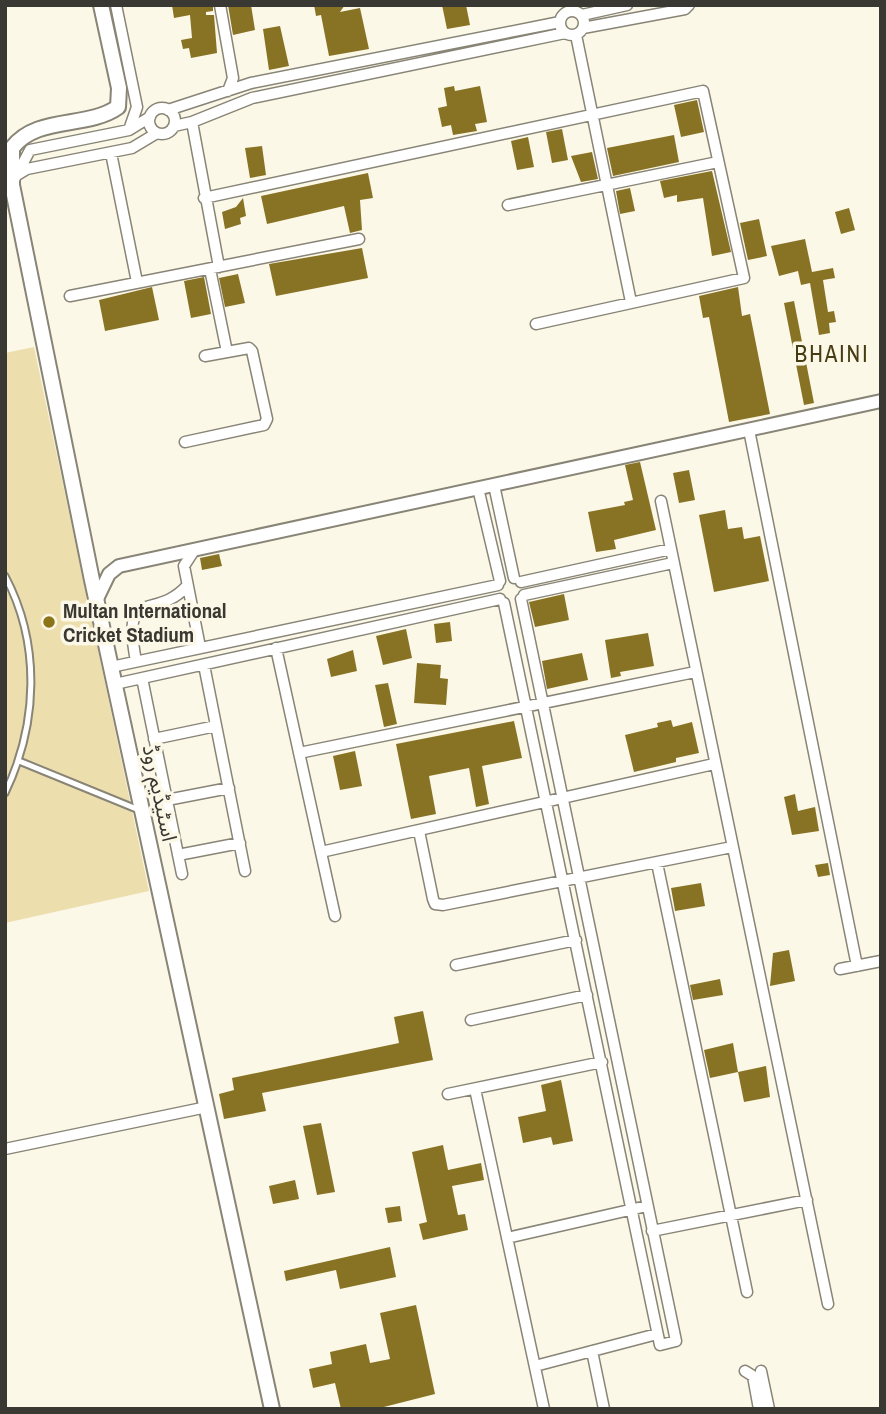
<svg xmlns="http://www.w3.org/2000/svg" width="886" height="1414" viewBox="0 0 886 1414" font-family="'Archivo Narrow','Noto Sans Arabic',sans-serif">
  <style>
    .green { fill: #eddeae }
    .building { fill: #887324 }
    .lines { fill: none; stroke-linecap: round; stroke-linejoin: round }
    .service-casing { stroke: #888476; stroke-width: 9 }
    .minor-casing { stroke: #888476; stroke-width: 13 }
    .tertiary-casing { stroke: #888476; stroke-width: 16 }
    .secondary-casing { stroke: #888476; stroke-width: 18 }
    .service { stroke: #fff; stroke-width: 5 }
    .minor { stroke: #fff; stroke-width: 10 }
    .tertiary { stroke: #fff; stroke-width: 12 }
    .secondary { stroke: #fff; stroke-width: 14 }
    .poi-dot { fill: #8c7418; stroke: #fcf8e8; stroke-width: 2.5 }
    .labels { text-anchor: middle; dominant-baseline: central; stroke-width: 7; stroke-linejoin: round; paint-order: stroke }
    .poi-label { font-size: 21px; font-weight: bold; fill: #3a3832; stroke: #fcf8e8; text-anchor: start }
    .street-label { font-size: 21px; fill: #3a3832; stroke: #fcf8e8 }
    .neighbourhood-label { font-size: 23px; letter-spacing: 2px; fill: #463b12; stroke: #fcf8e8 }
  </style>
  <rect width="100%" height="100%" fill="#fcf8e8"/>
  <!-- green -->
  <path class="green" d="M34,347L149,891L5,923V353Z"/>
  <!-- building -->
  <path class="building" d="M172,5H213V11L206,12V15H214L217,53L191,58L189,48L183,49L181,40L192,38L190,15L174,18Z
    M228,5H251L255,30L233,35Z
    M314,5H345L340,12L360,8L369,49L329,56L321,15L316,16Z
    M442,5H466L470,25L447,29Z
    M280,26L289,66L269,70L263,29Z
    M454,86L455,91L480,86L487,122L475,124L477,131L453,135L451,125L442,127L438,108L447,106L444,88Z
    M697,100L704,132L681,137L674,105Z
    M562,129L568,160L552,163L546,132Z
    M674,135L679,162L613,176L607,148Z
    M528,137L534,167L517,170L511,141Z
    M262,146L266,175L250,178L245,148Z
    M592,152L598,179L581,182L571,156Z
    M712,171L731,252L712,256L703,198L677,202V195L664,198L660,181Z
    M368,173L373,198L360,200L362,230L350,233L344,206L267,224L261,196Z
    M630,188L635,211L620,214L616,191Z
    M243,198L246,216L240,218L241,224L225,229L222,212L236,207Z
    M849,208L855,230L841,234L835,212Z
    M759,219L767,256L748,260L740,223Z
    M805,239L812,272L833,268L835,278L823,280L828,312L834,311L836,322L829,323L830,333L819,335L810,283L801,285L798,271L779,276L771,246Z
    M362,248L368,278L276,296L269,264Z
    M238,274L245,303L225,307L219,278Z
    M204,277L211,314L191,318L184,281Z
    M152,287L159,320L105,331L99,300Z
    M738,287L742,316L750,314L770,414L729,422L709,317L703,318L699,296Z
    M794,301L814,403L804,405L784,303Z
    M640,462L656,530L614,540L616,549L596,552L588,512L625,505L624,502L633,500L625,465Z
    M689,470L695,500L679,503L673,473Z
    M725,510L728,529L742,527L744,539L760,536L769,581L714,592L699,515Z
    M219,554L222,566L202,570L200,558Z
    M564,594L569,620L535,627L529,602Z
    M450,622L452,641L436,643L434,624Z
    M406,629L412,658L383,665L376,636Z
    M648,633L654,666L620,672L621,676L611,678L605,640Z
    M353,650L357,671L331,677L327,659Z
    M582,653L588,680L547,689L542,661Z
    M417,663L441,665L440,678L448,679L446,705L414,703Z
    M388,683L397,724L384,727L375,685Z
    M671,720L673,727L692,722L699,753L676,758V762L634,772L625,735L658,727L657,723Z
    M514,721L522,758L482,766L489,804L476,807L469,768L429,776L436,814L411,819L396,744Z
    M355,751L362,786L340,790L333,756Z
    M795,794L798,811L815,807L819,831L792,835L784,797Z
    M828,863L830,875L818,877L815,865Z
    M701,883L705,906L675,911L671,888Z
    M789,950L795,981L770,986L773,953Z
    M720,979L723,995L693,1000L690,985Z
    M423,1011L433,1060L262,1093L266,1111L224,1119L219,1094L234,1090L232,1078L399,1043L394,1017Z
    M733,1043L738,1072L766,1066L770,1097L744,1102L738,1072L710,1078L704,1050Z
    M561,1080L573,1141L553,1145L551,1137L523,1143L518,1117L546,1111L541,1085Z
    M321,1123L335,1192L317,1195L303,1126Z
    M443,1145L448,1170L481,1163L484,1180L452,1186L458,1215L465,1214L468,1230L423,1240L419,1224L427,1222L412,1152Z
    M295,1180L299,1199L273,1204L269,1186Z
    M400,1206L402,1221L388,1223L385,1208Z
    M390,1247L396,1277L340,1289L336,1270L286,1281L284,1271Z
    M416,1305L435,1394L376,1409H341L335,1383L313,1388L309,1369L332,1364L330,1352L366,1344L370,1363L390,1359L380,1313Z"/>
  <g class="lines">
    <!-- service casing -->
    <g class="service-casing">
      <path id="service" d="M5,576C41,644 38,724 5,793
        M19,761L139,810"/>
    </g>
    <!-- minor casing -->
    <g class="minor-casing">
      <path id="minor" d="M116,5L137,107L129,130
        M220,5L233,78L228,91
        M560 23a12 12 0 1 1 24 0a12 12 0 1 1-24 0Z
        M582,15L627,5
        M583,28L685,9L689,5
        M576,35L631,302
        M149 121a13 13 0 1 1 26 0a13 13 0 1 1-26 0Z
        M168,110L251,83L560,22
        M192,122L219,267
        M174,126L192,122L252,98L565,33
        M111,153L137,282
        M17,175L27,169L132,148L157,133
        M15,178L30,150L129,130L150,117
        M204,198L703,91L744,278L536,324
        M508,205L718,162
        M210,269L227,352
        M70,296L359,239
        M749,430L857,966
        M185,442L264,425L267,419L252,351L249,348L205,356
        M494,485L514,578
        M478,488L500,581
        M661,501L828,1304
        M195,549L184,566L200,647
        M521,582L671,549
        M524,595L673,563
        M504,603L660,1345L676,1341L521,599
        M276,648L335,916
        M136,661C121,584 154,622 187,586
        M204,665L245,871
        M111,667L498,585
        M142,678L182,874
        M115,684L500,599
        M154,739L216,726
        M299,753L695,672
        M167,800L229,788
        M419,831L433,899L435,904L443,905L732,847
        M321,852L714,764
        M178,855L240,843
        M657,863L747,1292
        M456,965L576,940
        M840,969L881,961
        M471,1020L587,995
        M475,1089L544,1409
        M448,1094L602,1062
        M5,1149L207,1107
        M652,1231L807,1200
        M507,1238L647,1206
        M592,1351L604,1409
        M535,1366L657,1334
        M745,1371L753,1376L759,1409
        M761,1371L769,1409"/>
    </g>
    <!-- tertiary casing -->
    <g class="tertiary-casing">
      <path id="tertiary" d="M96,601L109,574L119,566L881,401"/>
    </g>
    <!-- secondary casing -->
    <g class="secondary-casing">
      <path id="secondary" d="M101,5L119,88L118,107C87,129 37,115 12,148V185L92,580L272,1409"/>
    </g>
    <!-- service -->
    <use href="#service" class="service"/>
    <!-- minor -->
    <use href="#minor" class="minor"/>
    <!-- tertiary -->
    <use href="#tertiary" class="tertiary"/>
    <!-- secondary -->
    <use href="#secondary" class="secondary"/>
  </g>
  <!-- markers -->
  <circle class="poi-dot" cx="49" cy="622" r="7"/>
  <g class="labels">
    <!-- poi labels -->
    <g class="poi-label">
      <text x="63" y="610">Multan International<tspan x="63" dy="24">Cricket Stadium</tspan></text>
    </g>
    <!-- street labels -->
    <g class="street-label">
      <text transform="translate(160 793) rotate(78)">اسٹیڈیم روڈ</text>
    </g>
    <!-- neighbourhood labels -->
    <g class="neighbourhood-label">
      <text x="832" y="353">BHAINI</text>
    </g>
  </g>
  <!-- border -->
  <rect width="886" height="1414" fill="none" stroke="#3a3832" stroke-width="14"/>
</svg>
